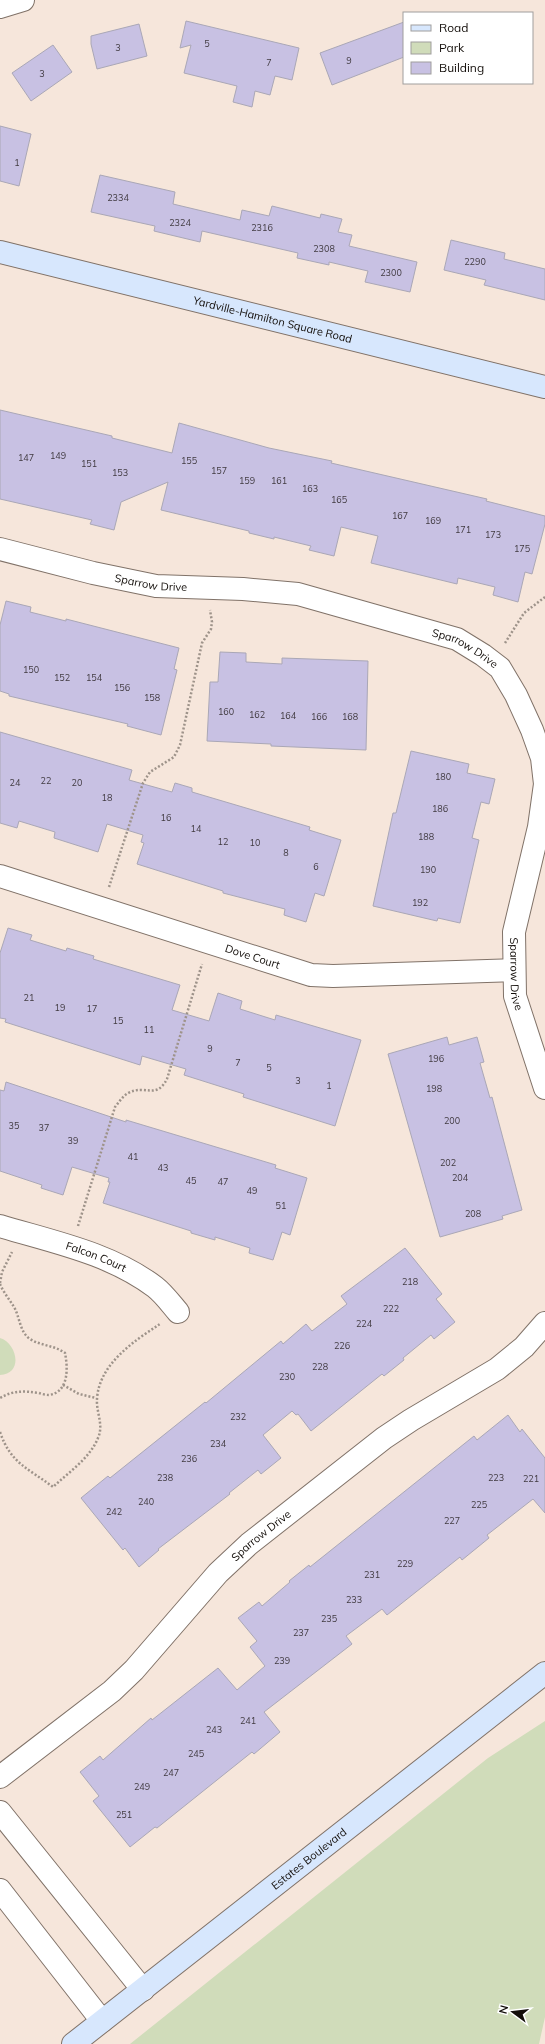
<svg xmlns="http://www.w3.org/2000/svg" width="545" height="2044" viewBox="0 0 545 2044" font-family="Mulish,sans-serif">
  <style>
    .green { fill: #d0dcba }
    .building { fill: #c8c1e3; stroke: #aaa7b6 }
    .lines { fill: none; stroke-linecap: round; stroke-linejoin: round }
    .street-casing { stroke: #807268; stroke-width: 24 }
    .secondary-casing { stroke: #807268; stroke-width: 24 }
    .path { stroke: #9e938a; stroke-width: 2.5; stroke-dasharray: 2 2; stroke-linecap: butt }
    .street { stroke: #fff; stroke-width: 22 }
    .secondary { stroke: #d7e7fd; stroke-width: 22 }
    .labels { text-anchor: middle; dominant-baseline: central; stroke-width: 4; stroke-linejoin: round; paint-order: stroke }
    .number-label { font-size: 9px; fill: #403a40 }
    .street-label { font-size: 11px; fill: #120d09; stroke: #fff }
  </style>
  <rect width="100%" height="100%" fill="#f6e6db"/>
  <!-- green -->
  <path class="green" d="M0,1338C17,1343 24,1374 0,1375Z
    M545,1721V2017L539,2044H130L488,1758Z"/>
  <!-- building -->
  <path class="building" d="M186,21L299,48L292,80L275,76L270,95L255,91L252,107L233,102L237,86L184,73L191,45L180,48Z
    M404,22V57L332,85L320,53Z
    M139,24L147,56L97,69L91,44V36Z
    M53,45L72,72L31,101L12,73Z
    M0,126L31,134L19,186L0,181Z
    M100,175L175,192L173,204L240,220L242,210L269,216L272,206L320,218L321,214L342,219L338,232L352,235L349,246L417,262L410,292L365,282L368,271L329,262V265L297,258L298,253L202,231L200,242L154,231L155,226L91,212Z
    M451,240L505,253L504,259L545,269V300L484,285L486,280L444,270Z
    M0,410L112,436V438L172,453L179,423L269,448L332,461L331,463L487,499L486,501L545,516V524L532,574L525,572L518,602L493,595L495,587L458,578L457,584L371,563L378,536L341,527L334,556L309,550L311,546L274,537V539L249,533V531L161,510L168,482L121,502L114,530L90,524L92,520L0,499Z
    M6,601L31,607L30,612L66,621V619L179,648L174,669L177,670L161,735L127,726L128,724L9,696V694L0,691V625Z
    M220,652L246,653V662L282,664V658L368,661L366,750L271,746V744L207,741L210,682H218Z
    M0,732L132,770L129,780L172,792L175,783L192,788V792L310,827L309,830L341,840L324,896L315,893L306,922L284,915L285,909L223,893V891L137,864L144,843L141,842L143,835L107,824L98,852L54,838L55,832L19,821L17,828L0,823Z
    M411,751L469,764L467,773L495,779L489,804L481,802L472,838L479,840L460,923L438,918L437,921L373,906L393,813H396Z
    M8,928L32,935L30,940L66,951L67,948L94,956L93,959L180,985L172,1010L209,1021L218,993L242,1001L240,1009L275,1020L276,1015L361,1040L335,1126L243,1097L244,1094L184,1075L186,1069L142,1056L140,1065L5,1022L6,1019L0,1018V953Z
    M447,1037L449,1045L477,1037L484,1062L480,1063L490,1098L492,1097L522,1210L502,1216L503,1219L440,1237L388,1054Z
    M6,1082L126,1122V1120L276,1165L275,1168L307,1178L290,1235L282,1232L273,1260L249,1253L250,1248L215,1237V1240L191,1233V1231L103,1203L110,1182H108L109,1178L72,1167L63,1195L41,1188L42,1185L0,1171V1090L4,1091Z
    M405,1248L442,1294L436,1299L455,1322L434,1339L431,1335L403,1358L404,1360L384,1376L382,1374L311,1431L298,1414L296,1415L292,1411L263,1435L281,1458L261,1474L258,1470L229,1493L230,1494L158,1549L159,1550L139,1567L125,1548L123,1550L81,1498L108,1476L110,1478L205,1402L206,1403L281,1341L283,1344L306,1324L312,1331L347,1304L341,1296Z
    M508,1415L520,1432L522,1429L545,1458V1513L533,1499L487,1535L489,1538L462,1560L460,1557L387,1615L382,1609L346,1636L352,1644L264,1712L280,1732L254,1754L252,1752L157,1828L155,1827L130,1847L93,1801L99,1796L80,1772L100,1756L103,1760L151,1718L152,1720L218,1668L237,1690L265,1666L250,1647L257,1641L238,1618L259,1602L262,1606L290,1582L289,1581L309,1565L310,1567L474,1436L477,1440Z"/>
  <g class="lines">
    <!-- street casing -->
    <g class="street-casing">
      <g id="street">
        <path d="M0,7L23,0"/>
        <path id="s1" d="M0,549L93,573L156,586L243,589L298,594L457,639L483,655L500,668L516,695L532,730L542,758L545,784L539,827L514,932L515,996L545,1088"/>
        <path id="s2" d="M0,876L311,975L333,976L514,970"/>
        <path id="s3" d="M0,1226C53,1242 110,1253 155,1287C164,1294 171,1304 178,1312"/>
        <path id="s4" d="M0,1777L112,1691L134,1670L218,1573L249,1544L384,1438L411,1420L497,1369L524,1347L545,1323"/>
        <path d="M0,1812L143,1990"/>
        <path d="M0,1890L102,2021"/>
      </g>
    </g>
    <!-- secondary casing -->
    <g class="secondary-casing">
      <g id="secondary">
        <path id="s5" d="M0,252L545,387"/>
        <path id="s6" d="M73,2044L545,1673"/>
      </g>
    </g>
    <!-- path -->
    <path class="path" d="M505,643L524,613L545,597
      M109,887L143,783L150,772L174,757L180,745L202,643L211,629L212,622L210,610
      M78,1226L115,1107C119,1102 123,1096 128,1093C146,1084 156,1100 167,1079L202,964
      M0,1283L2,1272L12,1252
      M0,1284C4,1294 12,1302 16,1311C20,1321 21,1333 30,1339C41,1346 54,1345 65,1353C68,1368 69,1392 49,1395C46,1395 42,1394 39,1393C24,1391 14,1390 0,1398
      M63,1385L79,1394L96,1398
      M0,1432C11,1464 28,1468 53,1487C69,1472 90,1458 98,1438C104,1425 96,1412 97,1399C99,1364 134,1341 160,1324"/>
    <!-- street -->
    <use href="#street" class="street"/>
    <!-- secondary -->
    <use href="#secondary" class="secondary"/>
  </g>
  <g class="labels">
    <!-- number labels -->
    <g class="number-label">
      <text x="207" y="43">5</text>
      <text x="118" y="47">3</text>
      <text x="349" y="60">9</text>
      <text x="269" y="62">7</text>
      <text x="42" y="73">3</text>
      <text x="17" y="162">1</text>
      <text x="118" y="197">2334</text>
      <text x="180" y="222">2324</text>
      <text x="262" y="227">2316</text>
      <text x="324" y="248">2308</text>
      <text x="475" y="261">2290</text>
      <text x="391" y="272">2300</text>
      <text x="58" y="455">149</text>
      <text x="26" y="457">147</text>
      <text x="189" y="460">155</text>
      <text x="89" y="463">151</text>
      <text x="219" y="470">157</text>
      <text x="120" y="472">153</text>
      <text x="247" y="480">159</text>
      <text x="279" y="480">161</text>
      <text x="310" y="488">163</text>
      <text x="339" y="499">165</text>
      <text x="400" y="515">167</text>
      <text x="433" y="520">169</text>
      <text x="463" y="529">171</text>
      <text x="493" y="534">173</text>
      <text x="522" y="548">175</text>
      <text x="31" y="669">150</text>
      <text x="62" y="677">152</text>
      <text x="94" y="677">154</text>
      <text x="122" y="687">156</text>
      <text x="152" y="697">158</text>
      <text x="226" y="711">160</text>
      <text x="257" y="714">162</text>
      <text x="288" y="715">164</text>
      <text x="319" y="716">166</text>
      <text x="350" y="716">168</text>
      <text x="443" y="776">180</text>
      <text x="46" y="780">22</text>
      <text x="15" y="782">24</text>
      <text x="77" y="782">20</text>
      <text x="107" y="797">18</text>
      <text x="440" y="808">186</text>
      <text x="166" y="817">16</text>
      <text x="196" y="828">14</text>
      <text x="426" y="836">188</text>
      <text x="223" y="841">12</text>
      <text x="255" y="842">10</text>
      <text x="286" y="852">8</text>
      <text x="316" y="866">6</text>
      <text x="428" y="869">190</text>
      <text x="420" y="902">192</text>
      <text x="29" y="997">21</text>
      <text x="60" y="1007">19</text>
      <text x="92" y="1008">17</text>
      <text x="118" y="1020">15</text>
      <text x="149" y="1029">11</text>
      <text x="210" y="1048">9</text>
      <text x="436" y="1058">196</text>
      <text x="238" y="1062">7</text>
      <text x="269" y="1067">5</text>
      <text x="298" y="1080">3</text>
      <text x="329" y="1085">1</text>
      <text x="434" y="1088">198</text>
      <text x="452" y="1120">200</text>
      <text x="14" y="1125">35</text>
      <text x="44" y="1127">37</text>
      <text x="73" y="1140">39</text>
      <text x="133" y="1156">41</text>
      <text x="448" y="1162">202</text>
      <text x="163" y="1167">43</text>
      <text x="460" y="1177">204</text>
      <text x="191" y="1180">45</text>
      <text x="223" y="1181">47</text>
      <text x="252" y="1190">49</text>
      <text x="281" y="1205">51</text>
      <text x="473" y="1213">208</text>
      <text x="410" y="1281">218</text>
      <text x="391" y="1308">222</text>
      <text x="364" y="1323">224</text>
      <text x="342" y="1345">226</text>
      <text x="320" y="1366">228</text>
      <text x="287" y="1376">230</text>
      <text x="238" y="1416">232</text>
      <text x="218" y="1443">234</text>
      <text x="189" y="1458">236</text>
      <text x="165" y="1477">238</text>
      <text x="496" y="1477">223</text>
      <text x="531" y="1478">221</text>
      <text x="146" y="1501">240</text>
      <text x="479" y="1504">225</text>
      <text x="114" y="1511">242</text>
      <text x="452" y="1520">227</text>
      <text x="405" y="1563">229</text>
      <text x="372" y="1574">231</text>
      <text x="354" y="1599">233</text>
      <text x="329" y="1618">235</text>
      <text x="301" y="1632">237</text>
      <text x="282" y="1660">239</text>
      <text x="248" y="1720">241</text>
      <text x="214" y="1729">243</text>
      <text x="196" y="1753">245</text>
      <text x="171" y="1772">247</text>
      <text x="142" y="1786">249</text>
      <text x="124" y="1814">251</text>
    </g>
    <!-- street labels -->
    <g class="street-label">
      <text stroke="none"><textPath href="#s5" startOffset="281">Yardville-Hamilton Square Road</textPath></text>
      <text stroke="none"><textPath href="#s1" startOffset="155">Sparrow Drive</textPath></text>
      <text stroke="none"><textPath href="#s1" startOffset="479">Sparrow Drive</textPath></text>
      <text stroke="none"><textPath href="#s2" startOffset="265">Dove Court</textPath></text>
      <text stroke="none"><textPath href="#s1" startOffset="839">Sparrow Drive</textPath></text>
      <text stroke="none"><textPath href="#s3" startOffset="101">Falcon Court</textPath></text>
      <text stroke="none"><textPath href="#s4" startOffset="357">Sparrow Drive</textPath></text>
      <text stroke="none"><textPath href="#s6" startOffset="300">Estates Boulevard</textPath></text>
    </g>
  </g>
  <!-- legend -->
  <rect x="403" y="12" width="130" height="72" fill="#ffffff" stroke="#a09e9d"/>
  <rect x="411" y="25" width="20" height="6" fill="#d7e7fd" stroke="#a09e9d"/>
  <text x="439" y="32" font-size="12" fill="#120d09">Road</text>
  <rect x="411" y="42" width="20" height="12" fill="#d0dcba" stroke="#a09e9d"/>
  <text x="439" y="52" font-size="12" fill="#120d09">Park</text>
  <rect x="411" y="62" width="20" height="12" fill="#c8c1e3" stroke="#a09e9d"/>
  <text x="439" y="72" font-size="12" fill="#120d09">Building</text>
  <!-- north arrow -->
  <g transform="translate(513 2012) rotate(285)" stroke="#ffffff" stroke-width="3" paint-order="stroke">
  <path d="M0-3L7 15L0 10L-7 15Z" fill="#120d09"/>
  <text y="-6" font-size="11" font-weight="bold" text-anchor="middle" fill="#120d09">N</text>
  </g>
</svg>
